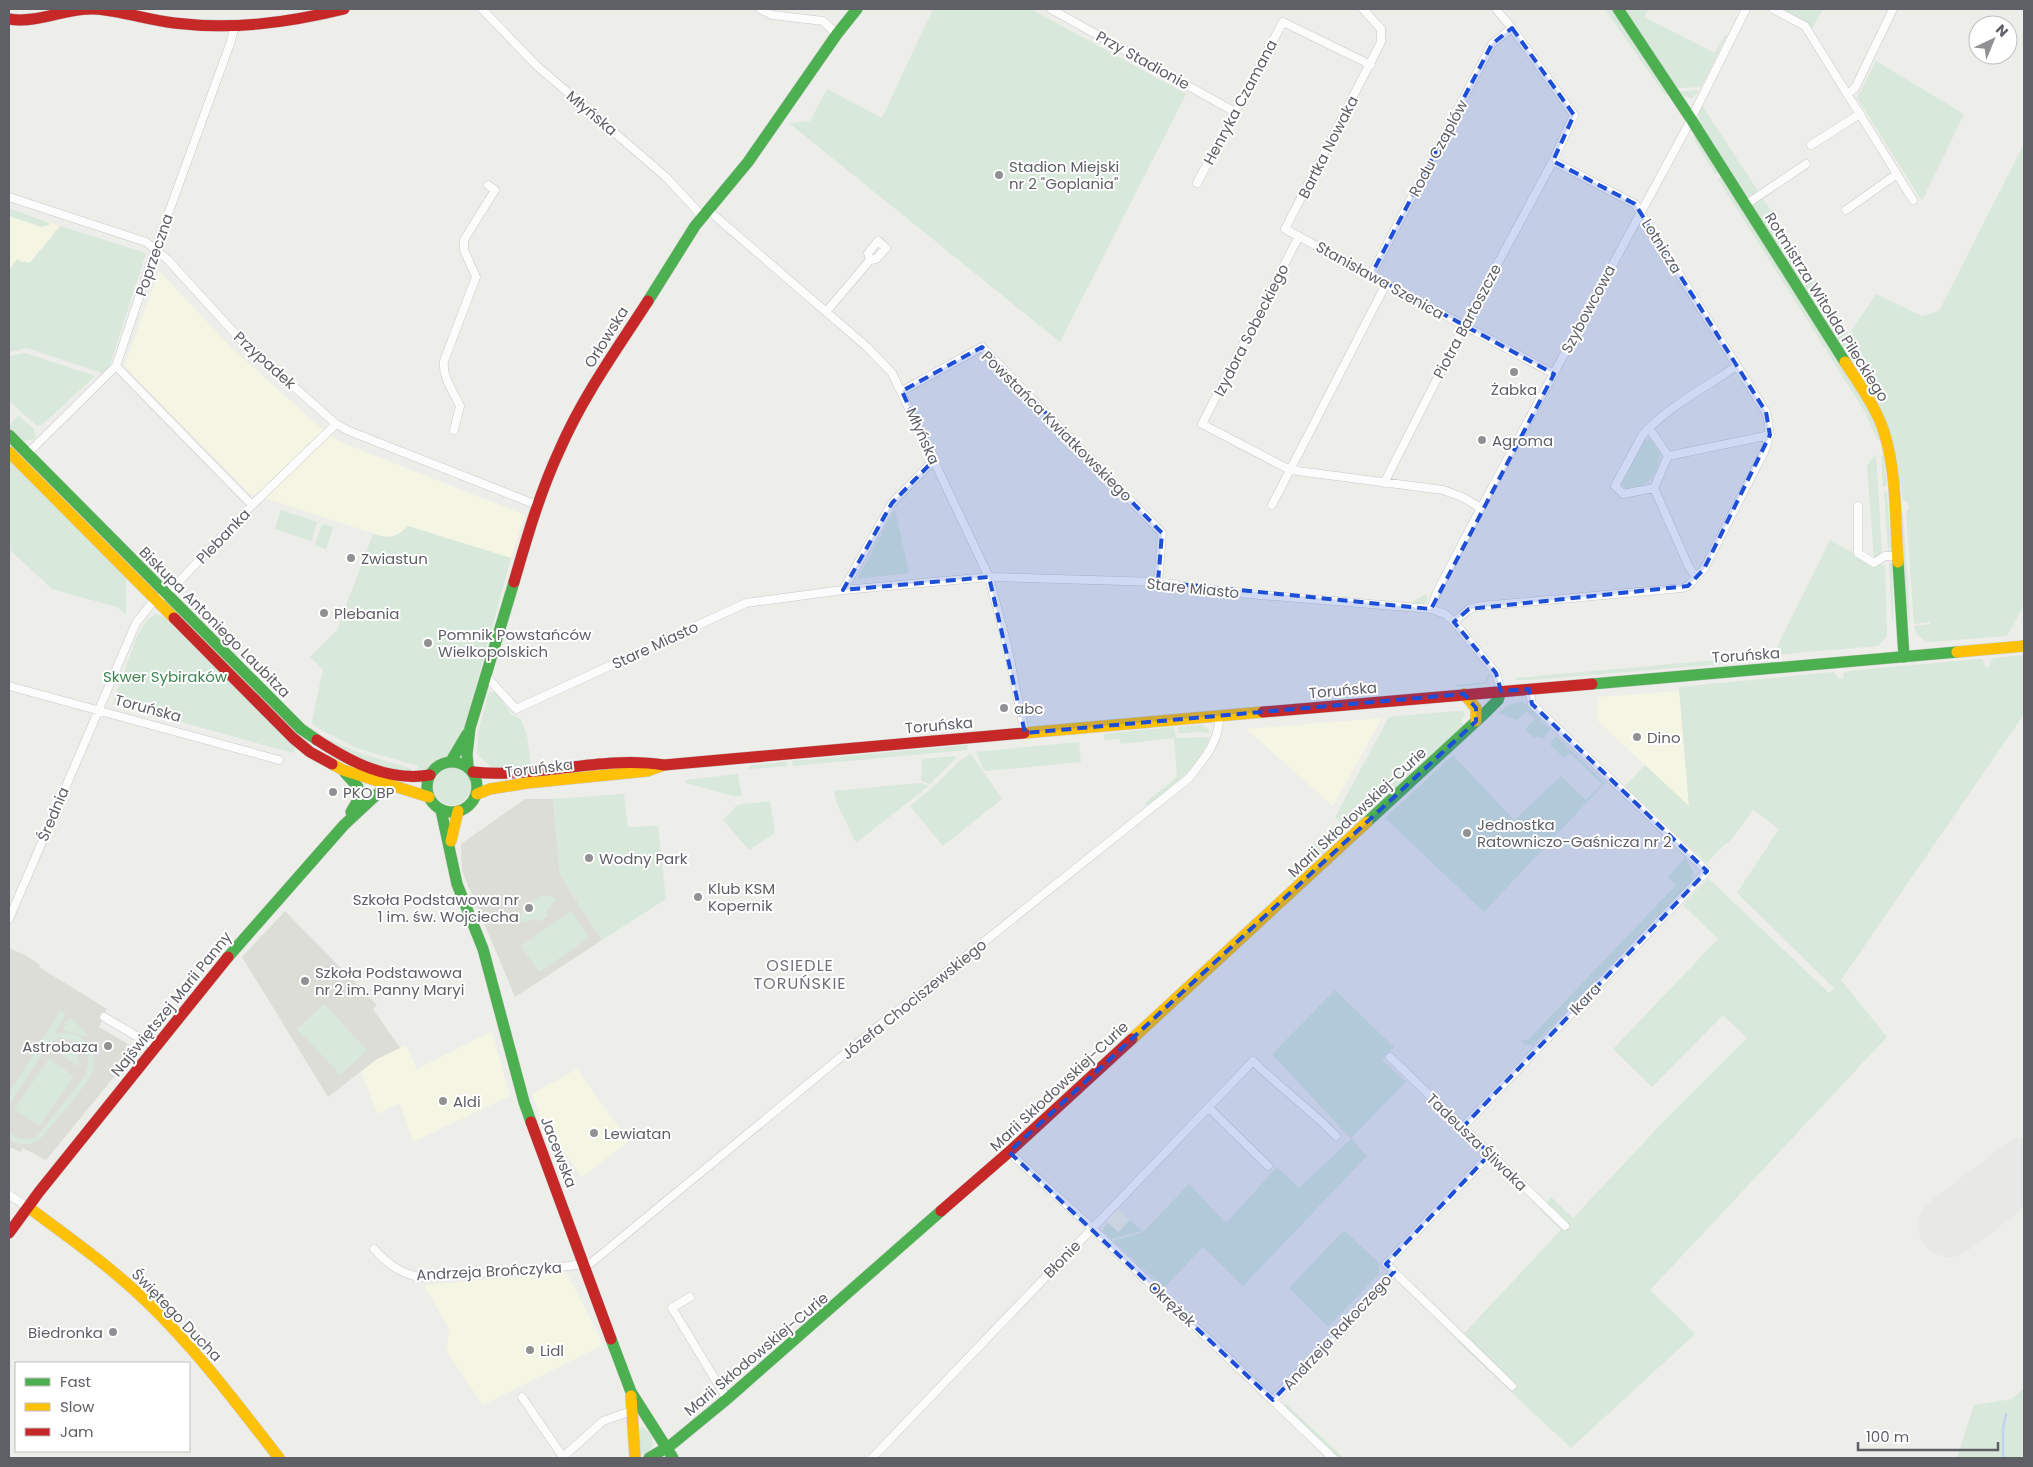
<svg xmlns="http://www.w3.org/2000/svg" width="2033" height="1467" viewBox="0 0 2033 1467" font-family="Poppins,sans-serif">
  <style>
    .commercial { fill: #f5f5e4 }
    .education { fill: #ddddd8 }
    .green { fill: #d8e8da }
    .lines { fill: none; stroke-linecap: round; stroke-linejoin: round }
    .stream { stroke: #c2d2f3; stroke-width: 2.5 }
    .runway { stroke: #e8e8e6; stroke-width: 62 }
    .street-casing { stroke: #c9c9c9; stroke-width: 9 }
    .fast-casing { stroke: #cacbcb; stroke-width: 12 }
    .slow-casing { stroke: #cacbcb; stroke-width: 12 }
    .jam-casing { stroke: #cacbcb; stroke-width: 12 }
    .street { stroke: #fcfcfc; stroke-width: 8 }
    .fast { stroke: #4caf50; stroke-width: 11 }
    .slow { stroke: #ffc107; stroke-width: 11 }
    .jam { stroke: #c62828; stroke-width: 11 }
    .marked { fill: #1d4ed8; fill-opacity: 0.2; stroke: #1d4ed8; stroke-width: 4; stroke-dasharray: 10 6; stroke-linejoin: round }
    .poi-dot { fill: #919194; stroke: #fff; stroke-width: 2 }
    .labels { text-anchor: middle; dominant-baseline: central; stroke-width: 4; stroke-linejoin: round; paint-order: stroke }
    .street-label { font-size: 15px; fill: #5f6066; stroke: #fff }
    .poi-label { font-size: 15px; fill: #5f6066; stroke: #fff; text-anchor: start }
    .park-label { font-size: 15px; fill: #3f8452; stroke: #fff }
    .neighbourhood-label { font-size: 16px; letter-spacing: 1px; fill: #707278; stroke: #fff }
  </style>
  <rect width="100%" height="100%" fill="#edede9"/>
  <!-- commercial -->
  <path class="commercial" d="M9,208L60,226L9,288Z
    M159,271L232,348L314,422L338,441L525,515L511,558L408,526L397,536L385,537L249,493L124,366Z
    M1679,691L1689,807L1597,720L1598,697Z
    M1382,718L1333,806L1246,729Z
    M492,1031L510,1096L413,1142L400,1103L377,1114L361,1071L377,1059L406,1045L417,1069Z
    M577,1069L629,1141L582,1177L540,1117L532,1094Z
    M1118,1208L1130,1220L1118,1233L1106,1221Z
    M566,1272L597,1331L603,1345L483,1405L447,1352L449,1329L424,1285Z"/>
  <!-- education -->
  <path class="education" d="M525,799H553L560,875L602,940L515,997L462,871L461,844Z
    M285,911L377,1005L373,1009L400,1048L377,1059L328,1097L242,957Z
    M9,948L27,956L40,965L39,967L107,1009L99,1027L137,1049L46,1160L23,1148L21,1152L9,1147Z"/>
  <!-- green -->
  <path class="green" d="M933,9H1031L1186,94L1060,342L789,123L810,121L827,89L882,118Z
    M1605,9H1611L1616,16L1669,94L1665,95Z
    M1624,9H1648L1644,17L1715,53L1725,35H1727L1701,87L1677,88Z
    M1783,9H1823L1812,29Z
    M1876,61L1964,114L1922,201L1857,98Z
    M1696,90L1699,92L1692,98L1684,96L1680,92Z
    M1703,107L1802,258L1849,334L1876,294L1922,316L1939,311L2024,144V605L2007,636L1929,642C1921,639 1915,635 1914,626L1930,624L1929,622L1914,624L1906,511L1909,509L1908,503L1902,499L1901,485H1898C1895,453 1890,426 1874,398L1699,122V112Z
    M1693,136L1696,137L1718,172L1717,174H1715L1695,142Z
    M1721,177L1858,392L1869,411L1880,439L1878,441L1865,412L1718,179Z
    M9,208L50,223L49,225L42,227L9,216Z
    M60,226L146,253L108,371L105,374L27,348L9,352V271L17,259L23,263L24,261L30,263Z
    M25,353L95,376L42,425L37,426L9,401V356Z
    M18,415L34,429L36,439L24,441L9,427Z
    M1650,438L1660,454C1659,474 1647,490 1625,489L1621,482L1644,440Z
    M1876,455L1882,552L1874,559L1867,466L1873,457Z
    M1881,455L1884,457L1887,486H1883Z
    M9,459L126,578V615L117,607L52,589L9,549Z
    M1887,492L1891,547L1888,552L1884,493Z
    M895,509L909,573L857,579Z
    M281,510L317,522L311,541L275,529Z
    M1903,512L1910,621H1909L1904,584L1900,515Z
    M322,524L333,527L326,549L315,545Z
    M408,526L511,558L464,729L448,757L435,763L427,771L418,774V766L356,748L314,726L312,722L323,669L310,657L337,630L373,534C390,539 395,538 408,526Z
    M1830,540L1874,565H1885L1887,636L1878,646L1773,655Z
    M1889,562L1892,564L1893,622H1892Z
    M1426,594L1428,600C1423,606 1417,604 1409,604Z
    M155,614L163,616L295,748L293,753L113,703L137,636L146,621Z
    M2024,655V714L1841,980L1887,1037L1650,1290L1695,1334L1571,1448L1457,1341L1561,1230L1539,1209L1551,1197L1573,1218L1666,1119L1747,1038L1723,1015L1652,1087L1613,1049L1718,939L1683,905L1708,878L1829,993L1834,988L1737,893L1779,829L1753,810L1728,844L1726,843L1707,863L1624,787L1645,765L1689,806L1679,687L1834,672L1839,679H1843L1844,673L1849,671L1977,659H1982L1986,667H1989L1991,660L1994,658Z
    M1761,656L1771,660L1530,680H1516V678Z
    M1489,674L1491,675L1486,684L1457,687L1456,685L1485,682Z
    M489,692H496L512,715L521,719L527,736L531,766L494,770L477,754L478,732Z
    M1523,701L1550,730L1542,739L1538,736L1534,738L1525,729L1535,719L1527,711L1517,720L1498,713L1508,705Z
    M1457,711H1463L1465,715L1461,722L1465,726L1352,829L1347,828L1335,817L1389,717Z
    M1202,725L1208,729L1210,734L1200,732L1179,733L1178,727Z
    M307,726L330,740L360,753L412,769V774L378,766L341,749Z
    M1174,727L1176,738L1210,737C1197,770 1173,785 1147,806L1145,803L1177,777L1174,738L1120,744V739L1104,740V734Z
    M1556,736L1605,783L1484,912L1385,818L1453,755L1514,820L1561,776L1586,800L1602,784L1570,753L1565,757H1563L1551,746V742Z
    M1079,742L1081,762L988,771L984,770L976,752Z
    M968,745L967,750L793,766L792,761Z
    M971,754L1002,799L943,846L910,806L935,785L960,760Z
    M955,756L956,758L930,784L921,781L922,759Z
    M787,762V766L748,769L751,765Z
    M433 786a19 19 0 1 1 38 0a19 19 0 1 1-38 0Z
    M738,774L742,796H733L686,783V780Z
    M920,783L929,786L857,842L855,841L837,804L834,791Z
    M624,794L628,827L658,826L666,899L602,940L560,875L553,799Z
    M770,801L775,833L749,850L723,820L737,805Z
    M1333,824L1342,833L1343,836L1334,843L1330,839Z
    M1317,841L1326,843L1330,847L1295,882L1292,881L1290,877Z
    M1685,857L1693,871L1692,881L1536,1042L1533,1045H1525L1520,1040H1528L1676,885L1668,877Z
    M542,895L557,898L546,912L548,916L539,922L536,919L520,923C520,907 529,903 542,895Z
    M571,911L589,938L539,972L521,946Z
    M1335,990L1394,1047L1382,1059L1406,1082L1351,1138L1367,1156L1243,1286L1203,1247L1164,1288L1113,1241L1143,1232L1189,1184L1226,1223L1277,1167L1299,1188L1351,1139L1272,1054Z
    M324,1004L367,1050L341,1075L297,1029Z
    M61,1010L66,1014L54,1034C66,1031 77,1033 86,1042C93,1050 96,1061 93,1071C88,1085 52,1125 41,1138C31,1146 20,1147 9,1139V1132C18,1140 28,1142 38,1135L84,1077L88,1067V1055L77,1041L60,1038L48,1044L9,1106V1093Z
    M70,1017L87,1034V1037L63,1030L65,1023Z
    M73,1043L79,1048L77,1052L79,1067L55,1049L70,1047Z
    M49,1059L74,1076L39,1126L14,1109Z
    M1130,1220L1142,1231L1111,1239L1102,1230L1108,1223L1118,1232Z
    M1344,1230L1379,1263V1274L1328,1327L1289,1288Z
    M2024,1388V1458H1957L1974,1405L2012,1399Z
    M1286,1404L1344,1458H1339L1284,1406Z
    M643,1427L652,1436L653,1445L649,1452L643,1455L640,1453L639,1429Z"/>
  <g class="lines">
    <!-- stream -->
    <path class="stream" d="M2003,1458V1428L2006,1414"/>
    <!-- runway -->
    <path class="runway" d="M1949,1226L2024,1169"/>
    <!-- street casing -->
    <g class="street-casing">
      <path id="street" d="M482,9L537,66L666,177L703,217
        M760,9L772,15L823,21L837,34
        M1051,9L1235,112
        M1363,9L1381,29V42L1285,229L1554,374
        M1773,9L1805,26L1913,200
        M1847,94L1855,88L1893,9
        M1811,145L1860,114
        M1197,183L1283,22L1371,65
        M9,197L146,242L167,259L239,338L336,424L349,431L537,505
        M1745,205L1806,164
        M1846,210L1897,174
        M709,211L867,347L892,373L989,577L1007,645L1025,733
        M1299,236L1202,424L1290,470L1443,490L1462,497L1481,508
        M1371,275L1492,44L1512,28
        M826,312L870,260L876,259L886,248L878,241L868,253L870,260
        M116,366L252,505
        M902,391L982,347L1162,533L1158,582
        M1649,428L1668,456L1654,488L1623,494L1615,486L1643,434C1670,406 1705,387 1737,366
        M454,430L460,406C453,391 442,377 444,361L476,277L464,250V240L495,190L488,185
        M28,453L116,366L155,250L231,41L234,28
        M1668,456L1770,435
        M1384,483L1464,326L1553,161L1574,115L1512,28L1496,9
        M1654,488L1688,565L1696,578
        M1272,505L1386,284
        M1858,506V553L1874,563L1885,556H1897
        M843,590L892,503L933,461
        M1431,609L1437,592L1481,508L1685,131L1746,9
        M1454,622L1469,609L1481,606L1682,588L1688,586L1704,569L1765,450C1770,436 1770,426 1766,412L1635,204L1553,161
        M486,676L516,709L746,603L843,590L989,577L1158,582L1224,592L1431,609L1445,614L1454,622L1496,673L1501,691
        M9,686L279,760
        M9,919L136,623L151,604L167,594L252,505L336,424
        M104,1017L155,1047
        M1390,1057L1565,1226
        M1209,1108L1268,1166
        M1463,1127L1707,871L1532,704L1529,689
        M1009,1152L1092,1228L1333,1458
        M1490,1154L1386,1264L1512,1386
        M9,1195L28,1207
        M374,1249C387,1263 400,1274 420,1277L553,1268L591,1263L876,1028L1189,778C1204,759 1220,741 1219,716
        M690,1297L672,1308L727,1399
        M522,1397L563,1457L603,1421L631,1411
        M1273,1400L1394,1272
        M872,1458L1253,1061C1280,1088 1310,1109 1336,1136"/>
    </g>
    <!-- fast casing -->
    <g class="fast-casing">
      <path id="fast" d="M1618,9L1691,119L1845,362
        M648,301L695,226L748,162L837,34L857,9
        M9,435L301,729L317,740
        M1898,562L1904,657
        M1592,684L1957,652
        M451,761L467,734
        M427 787a25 25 0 1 1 50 0a25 25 0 1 1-50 0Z
        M468,766L467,754L470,728L514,582
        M345,773L358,787V800L351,812
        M441,810L457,884L483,949L524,1102L531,1122
        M1367,822L1484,714L1498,700L1501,691
        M228,957L344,825L387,785
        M611,1339L631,1392L673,1458
        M649,1458L671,1445L727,1399L941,1211"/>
    </g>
    <!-- slow casing -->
    <g class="slow-casing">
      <path id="slow" d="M1845,362C1859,384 1876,407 1884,432C1897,473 1895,519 1898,562
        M9,452L174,618
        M1957,652L2024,646
        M1464,694L1476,708V721
        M1024,733L1263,712
        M332,764L343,770L429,797
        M477,794L490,789L527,783L647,771L664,765
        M451,841L458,811
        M1132,1039L1367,822
        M28,1207C68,1237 110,1266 147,1302C196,1349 237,1404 279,1458
        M631,1396L635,1458"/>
    </g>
    <!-- jam casing -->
    <g class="jam-casing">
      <path id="jam" d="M9,19C39,24 66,7 95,9C122,11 148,20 174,23C232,30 287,23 344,9
        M514,582C527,537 540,492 560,449C583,396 617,349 648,301
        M174,618L293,738L310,752L332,764
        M1263,712L1592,684
        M317,740C351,762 388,782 430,775
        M664,765L1024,733
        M473,772C537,779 600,755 664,765
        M531,1122L611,1339
        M941,1211L1009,1152L1132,1039
        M9,1233L39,1192L228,957"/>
    </g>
    <!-- street -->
    <use href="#street" class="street"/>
    <!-- fast -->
    <use href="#fast" class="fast"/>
    <!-- slow -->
    <use href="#slow" class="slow"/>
    <!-- jam -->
    <use href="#jam" class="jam"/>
  </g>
  <!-- marked area -->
  <path class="marked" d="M1512,28L1574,115L1553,161L1635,204L1766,412L1770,435L1704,569L1688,586L1469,609L1454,622L1496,673L1501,691L1529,689L1532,704L1707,871L1463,1127L1490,1154L1386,1264L1394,1272L1273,1400L1009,1152L1470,727L1476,721V708L1464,694L1025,733L989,577L843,590L892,503L933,461L902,391L982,347L1162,533L1158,582L1431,609L1554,374L1371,275L1492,44Z"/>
  <!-- markers -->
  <g class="poi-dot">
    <circle cx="999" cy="175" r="5"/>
    <circle cx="1514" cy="372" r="5"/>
    <circle cx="1482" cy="440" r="5"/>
    <circle cx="351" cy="558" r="5"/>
    <circle cx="324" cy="613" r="5"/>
    <circle cx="428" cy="643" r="5"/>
    <circle cx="1004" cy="708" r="5"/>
    <circle cx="1637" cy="737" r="5"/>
    <circle cx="333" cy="792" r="5"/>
    <circle cx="1467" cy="833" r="5"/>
    <circle cx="589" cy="858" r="5"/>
    <circle cx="698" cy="897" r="5"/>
    <circle cx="529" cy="908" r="5"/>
    <circle cx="305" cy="981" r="5"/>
    <circle cx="108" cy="1046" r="5"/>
    <circle cx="443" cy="1101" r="5"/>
    <circle cx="594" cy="1133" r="5"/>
    <circle cx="113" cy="1332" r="5"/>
    <circle cx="530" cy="1350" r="5"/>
  </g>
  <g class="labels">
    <!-- street labels -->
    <g class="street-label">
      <text transform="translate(1143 60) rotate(29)">Przy Stadionie</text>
      <text transform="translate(1240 102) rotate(-62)">Henryka Czamana</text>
      <text transform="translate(592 113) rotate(40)">Młyńska</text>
      <text transform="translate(1328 147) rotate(-63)">Bartka Nowaka</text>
      <text transform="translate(1438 148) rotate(-62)">Rodu Czaplów</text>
      <text transform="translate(1662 246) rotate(58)">Lotnicza</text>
      <text transform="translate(154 255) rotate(-71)">Poprzeczna</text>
      <text transform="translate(1380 280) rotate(29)">Stanisława Szenica</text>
      <text transform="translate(1827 307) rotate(58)">Rotmistrza Witolda Pileckiego</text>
      <text transform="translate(1588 309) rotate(-62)">Szybowcowa</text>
      <text transform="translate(1467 321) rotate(-62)">Piotra Bartoszcze</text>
      <text transform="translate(1251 330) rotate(-63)">Izydora Sobeckiego</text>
      <text transform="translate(606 337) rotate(-58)">Orłowska</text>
      <text transform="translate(265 360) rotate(42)">Przypadek</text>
      <text transform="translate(1057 426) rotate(45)">Powstańca Kwiatkowskiego</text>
      <text transform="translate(923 436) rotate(66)">Młyńska</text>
      <text transform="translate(223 536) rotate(-46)">Plebanka</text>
      <text transform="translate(1193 588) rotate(6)">Stare Miasto</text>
      <text transform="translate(215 622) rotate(45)">Biskupa Antoniego Laubitza</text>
      <text transform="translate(655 645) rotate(-25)">Stare Miasto</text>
      <text transform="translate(1746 655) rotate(-4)">Toruńska</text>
      <text transform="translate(1343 690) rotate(-5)">Toruńska</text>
      <text transform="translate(148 708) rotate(15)">Toruńska</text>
      <text transform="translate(939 725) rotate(-5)">Toruńska</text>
      <text transform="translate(539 768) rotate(-7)">Toruńska</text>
      <text transform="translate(1357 812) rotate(-43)">Marii Skłodowskiej-Curie</text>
      <text transform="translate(53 814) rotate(-67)">Średnia</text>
      <text transform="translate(914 999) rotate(-39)">Józefa Chociszewskiego</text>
      <text transform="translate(1585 999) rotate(-46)">Ikara</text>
      <text transform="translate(171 1004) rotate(-51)">Najświętszej Marii Panny</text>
      <text transform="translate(1059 1086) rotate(-43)">Marii Skłodowskiej-Curie</text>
      <text transform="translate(1477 1142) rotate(44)">Tadeusza Śliwaka</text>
      <text transform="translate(559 1152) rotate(69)">Jacewska</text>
      <text transform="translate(1062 1259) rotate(-46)">Błonie</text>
      <text transform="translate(489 1271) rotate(-3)">Andrzeja Brończyka</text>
      <text transform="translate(1172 1304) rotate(43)">Okrężek</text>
      <text transform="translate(177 1315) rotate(46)">Świętego Ducha</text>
      <text transform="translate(1337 1332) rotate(-47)">Andrzeja Rakoczego</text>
      <text transform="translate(756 1354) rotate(-40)">Marii Skłodowskiej-Curie</text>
    </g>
    <!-- poi labels -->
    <g class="poi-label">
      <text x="1009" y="166">Stadion Miejski<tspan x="1009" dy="17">nr 2 "Goplania"</tspan></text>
      <text x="1514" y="389" text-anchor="middle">Żabka</text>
      <text x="1492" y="440">Agroma</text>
      <text x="361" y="558">Zwiastun</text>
      <text x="334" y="613">Plebania</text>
      <text x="438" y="634">Pomnik Powstańców<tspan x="438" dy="17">Wielkopolskich</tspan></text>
      <text x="1014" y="708">abc</text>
      <text x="1647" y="737">Dino</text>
      <text x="343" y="792">PKO BP</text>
      <text x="1477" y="824">Jednostka<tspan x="1477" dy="17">Ratowniczo-Gaśnicza nr 2</tspan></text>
      <text x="599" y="858">Wodny Park</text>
      <text x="708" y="888">Klub KSM<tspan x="708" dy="17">Kopernik</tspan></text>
      <text x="519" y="899" text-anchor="end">Szkoła Podstawowa nr<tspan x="519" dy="17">1 im. św. Wojciecha</tspan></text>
      <text x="315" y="972">Szkoła Podstawowa<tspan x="315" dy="17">nr 2 im. Panny Maryi</tspan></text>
      <text x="98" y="1046" text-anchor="end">Astrobaza</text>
      <text x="453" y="1101">Aldi</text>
      <text x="604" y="1133">Lewiatan</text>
      <text x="103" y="1332" text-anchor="end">Biedronka</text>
      <text x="540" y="1350">Lidl</text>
    </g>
    <!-- park labels -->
    <g class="park-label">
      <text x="165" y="676">Skwer Sybiraków</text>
    </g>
    <!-- neighbourhood labels -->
    <g class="neighbourhood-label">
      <text x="800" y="965">OSIEDLE<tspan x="800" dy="18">TORUŃSKIE</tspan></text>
    </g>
  </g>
  <!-- border -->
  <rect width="2033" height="1467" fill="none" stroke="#5f6066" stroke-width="20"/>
  <!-- legend -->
  <rect x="15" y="1362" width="175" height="90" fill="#ffffff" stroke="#bfbfc2"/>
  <rect x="25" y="1378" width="25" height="8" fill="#4caf50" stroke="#bfbfc2"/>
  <text x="60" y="1387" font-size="15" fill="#5f6066">Fast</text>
  <rect x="25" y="1403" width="25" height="8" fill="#ffc107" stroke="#bfbfc2"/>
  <text x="60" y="1412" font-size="15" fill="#5f6066">Slow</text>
  <rect x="25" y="1428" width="25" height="8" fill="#c62828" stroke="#bfbfc2"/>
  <text x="60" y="1437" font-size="15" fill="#5f6066">Jam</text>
  <!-- north arrow -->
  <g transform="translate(1993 40) rotate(44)"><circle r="24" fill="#ffffff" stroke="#bfbfc2"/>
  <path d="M0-4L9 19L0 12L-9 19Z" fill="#919194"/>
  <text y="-8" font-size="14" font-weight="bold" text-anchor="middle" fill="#5f6066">N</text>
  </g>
  <!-- scale -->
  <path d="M1858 1442v8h140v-8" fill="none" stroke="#5f6066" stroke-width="2.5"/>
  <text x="1866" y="1442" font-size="15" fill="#5f6066" stroke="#ffffff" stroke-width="4" paint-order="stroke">100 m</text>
</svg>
